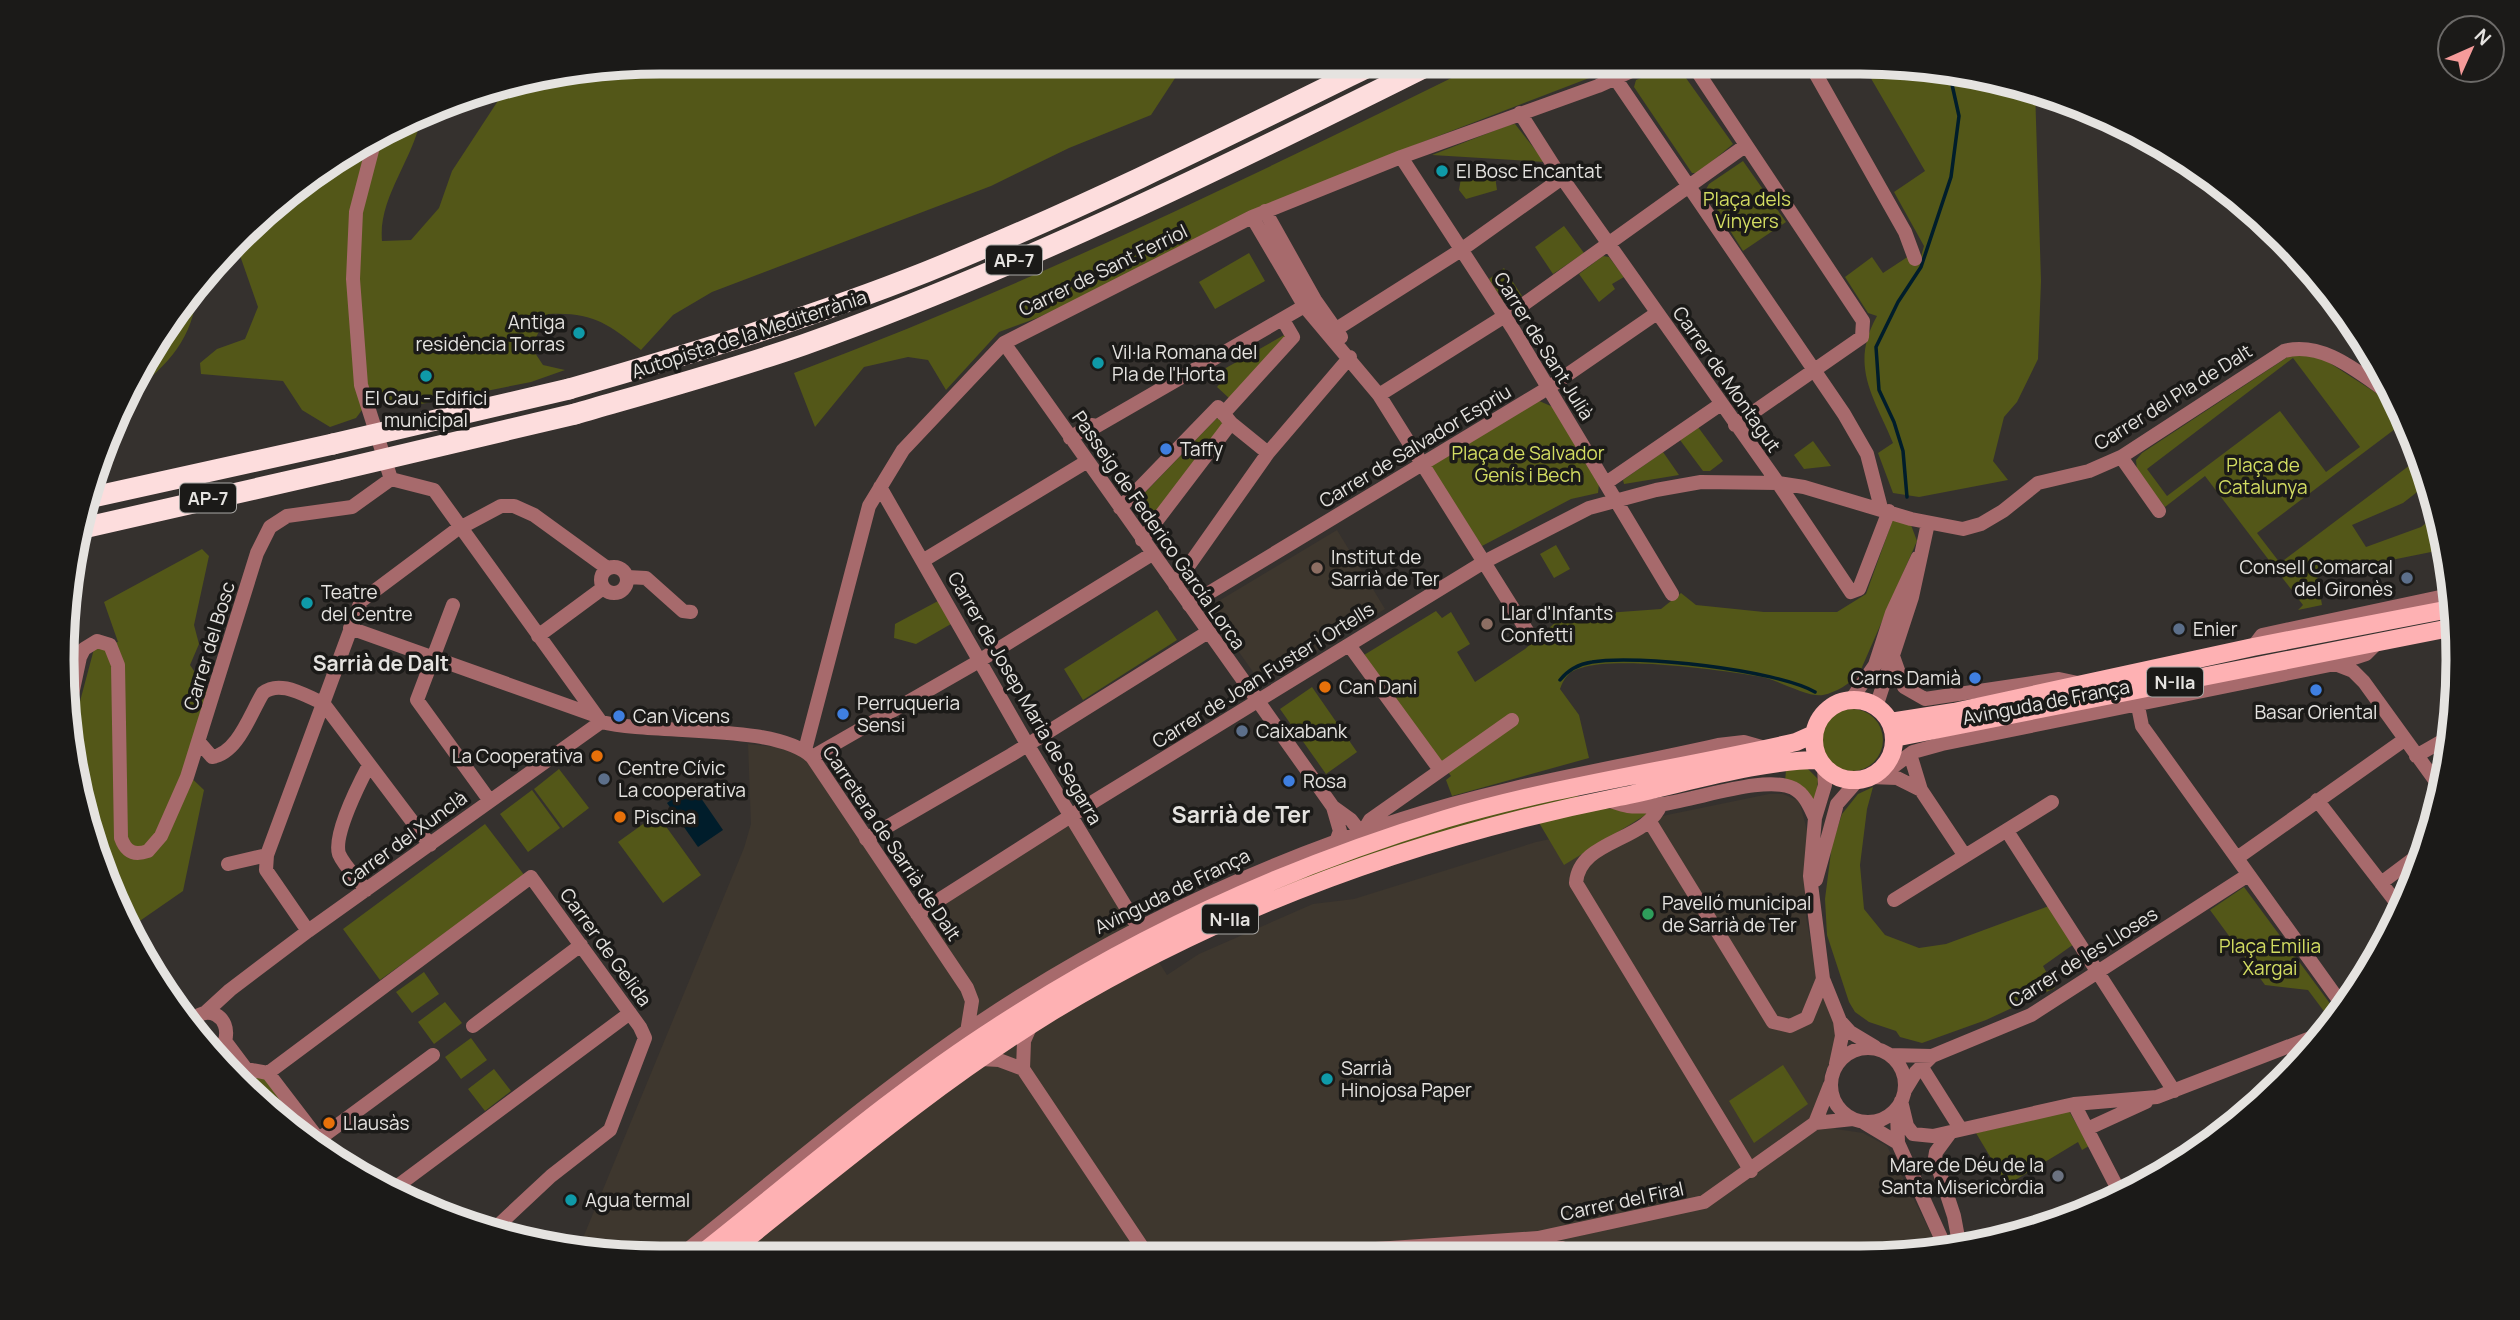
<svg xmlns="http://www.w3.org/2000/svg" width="2520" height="1320" viewBox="0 0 2520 1320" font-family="Manrope,sans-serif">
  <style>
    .built { fill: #3e372e }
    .green { fill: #535718; fill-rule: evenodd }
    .water { fill: #001d2b }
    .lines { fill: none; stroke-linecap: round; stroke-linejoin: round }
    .stream { stroke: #001d2b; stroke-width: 3.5 }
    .minor { stroke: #a76a6c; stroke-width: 14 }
    .major { stroke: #feb1b3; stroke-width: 18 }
    .highway { stroke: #fddddd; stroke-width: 21 }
    .highway-bridge { stroke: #fddddd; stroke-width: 21 }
    .culture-dot { fill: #0f9aa8; stroke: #1b1a18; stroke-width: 2.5 }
    .shop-dot { fill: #3f7fe0; stroke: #1b1a18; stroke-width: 2.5 }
    .education-dot { fill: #8d6e63; stroke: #1b1a18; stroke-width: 2.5 }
    .service-dot { fill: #5c6f8a; stroke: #1b1a18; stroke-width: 2.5 }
    .food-dot { fill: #e8710a; stroke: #1b1a18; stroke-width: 2.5 }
    .leisure-dot { fill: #2e9e5b; stroke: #1b1a18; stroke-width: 2.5 }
    .worship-dot { fill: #6b7280; stroke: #1b1a18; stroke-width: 2.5 }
    .labels { text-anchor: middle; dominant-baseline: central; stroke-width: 7; stroke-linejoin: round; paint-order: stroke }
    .shield { fill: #1b1a18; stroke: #a8a7a4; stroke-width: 2 }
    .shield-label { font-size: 18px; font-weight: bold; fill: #e5e3e0 }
    .poi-label { font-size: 19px; fill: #e5e3e0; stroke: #1b1a18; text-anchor: start }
    .park-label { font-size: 19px; fill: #d3dd62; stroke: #1b1a18 }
    .street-label { font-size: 19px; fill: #e5e3e0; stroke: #1b1a18 }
    .neighbourhood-label { font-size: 21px; font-weight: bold; fill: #e5e3e0; stroke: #1b1a18 }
    .quarter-label { font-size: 23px; font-weight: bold; fill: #e5e3e0; stroke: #1b1a18 }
    .rim { fill: none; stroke: #e5e3e0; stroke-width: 9 }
  </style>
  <rect width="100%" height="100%" fill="#35312e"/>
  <!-- built -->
  <path class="built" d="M1337,530L1385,609L1267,680L1258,679L1210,611L1212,605Z
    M748,744L793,749L809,762L916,921L1072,824L1167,975L1199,954L1313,904L1354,899L1536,842L1769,794H1783L1799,801L1807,830L1806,917L1817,973L1841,1043L1825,1072L1820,1102L1836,1129L1863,1133L1887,1146L1941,1253L621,1257L578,1250L744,848L751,824Z"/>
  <!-- green -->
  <path class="green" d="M660,61L1197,62L1181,69L1151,115L1069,148L991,186L712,292L673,315L641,350C607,323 593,312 548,314L531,347L543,365L565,370L531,382L401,408L383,398L365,406L356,418L330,427L302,410L283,381L201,374L200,363L217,349L245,339L258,307L237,247L295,185L421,118C413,160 378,198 382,241L411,240L439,208L452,171L507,87Z
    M1484,62H1631L1415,145L1037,318L999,332L946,390L928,360L908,357L864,367L815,427L794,373C1031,284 1257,174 1484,62Z
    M1817,62C1889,63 1967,64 2035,89L2041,281L2038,359L2017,402L2004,417L1993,461L2008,480L1919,497L1893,493L1878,453L1893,443C1874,397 1849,366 1877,316L1868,313L1845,277L1872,257L1883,273L1912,254L1919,264L1924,246L1894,192L1925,171L1862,63L1825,76Z
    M1676,64L1733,144L1698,173H1692L1634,87L1636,80Z
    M1515,124L1545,162L1432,155L1509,125Z
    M1743,161L1786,222L1743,251L1705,191L1709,184Z
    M1463,166L1494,169L1497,190L1466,199L1459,190Z
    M1564,226L1584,253L1553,274L1535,247Z
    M1249,253L1265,281L1215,309L1199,282Z
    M1603,256L1609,257L1624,277L1612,284L1615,289L1599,302L1579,274Z
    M1504,268L1522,296L1512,303L1503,301L1489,279Z
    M197,290C194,338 168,365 132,393L162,328Z
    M1286,334L1288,336L1230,399L1217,387L1223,380L1217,373Z
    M2292,354L2322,358L2401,409L2408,426L2403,423L2257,533L2280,563L2422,456L2430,482L2403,503L2352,525L2366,547L2421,527L2438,514L2446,549L2317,575L2322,605L2298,610L2303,605L2205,476L2165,507L2137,471L2136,460L2142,453ZM2293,358L2360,447L2326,472L2280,411L2167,496L2147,469Z
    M1537,400L1553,407L1600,475L1598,493L1571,499L1482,546L1427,464Z
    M1217,418L1225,425L1149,526L1143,524L1132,506Z
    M1698,427L1723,461L1710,471H1703L1680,440Z
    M1813,441L1831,466L1804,469L1794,455Z
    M1663,452L1679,475L1624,484L1623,480Z
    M1893,519L1911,525L1917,541L1859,674C1849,684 1837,692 1823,695C1809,698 1778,680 1762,677C1722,670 1617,656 1581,668C1569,671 1564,678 1560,689L1579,715L1589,758L1452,796L1446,780L1451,776L1364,655L1436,611L1442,618L1451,612L1470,644L1457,652L1475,682L1525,649L1556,622L1606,613L1661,609L1681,593L1696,605L1764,612H1837L1866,594Z
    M1556,545L1570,569L1554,578L1540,554Z
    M202,549L209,556L194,625L199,644L190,665L209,693L183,770L204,790L183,891L131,927L107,889L71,735L94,649L118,642L104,602Z
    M938,601L951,624L916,644L894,638L895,624Z
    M1157,610L1177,640L1083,700L1064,669Z
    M1312,687L1357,752L1326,774L1280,709Z
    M1821 740a31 31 0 1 1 62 0a31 31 0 1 1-62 0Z
    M1805,766L1818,779L1816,801L1785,782L1786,770Z
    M559,769L589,808L563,828L534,789Z
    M1873,787L1867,809L1860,865L1864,909L1885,935L1919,948L1946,944L2049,906L2074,944L2043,966L2055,988L1986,1020L1922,1043L1900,1037L1896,1031L1869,1022L1855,1012L1849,1002L1827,935L1825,899L1832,844L1842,814L1858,794Z
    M532,790L560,828L528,852L500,814Z
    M1577,792L1578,799L1132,952L1269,889L1411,836Z
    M1601,808L1652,811L1564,865L1538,821Z
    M657,814L701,875L663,903L618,842Z
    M485,824L525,876L380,980L343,929Z
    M2244,887L2337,1013L2329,1018L2308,990L2265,985L2210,910Z
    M424,972L439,994L412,1013L396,992Z
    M445,1002L462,1023L434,1044L418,1022Z
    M471,1038L487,1060L461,1079L445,1057Z
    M1783,1065L1808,1104L1754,1143L1729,1101Z
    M494,1069L511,1091L485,1111L468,1089Z
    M261,1077L271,1083L321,1151L296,1135L242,1085L251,1078Z
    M2069,1111L2089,1146L2082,1150L2078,1142L2007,1185L1976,1133Z"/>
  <!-- water -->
  <path class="water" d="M692,785L723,830L698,847L667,803Z"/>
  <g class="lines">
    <!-- stream -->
    <path class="stream" d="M1907,497L1903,451L1894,422L1879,390L1876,347L1898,302L1921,267L1951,177L1959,116L1949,71
      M1560,680C1568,670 1579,664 1592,662C1636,654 1777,670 1815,692"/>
    <!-- minor -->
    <path class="minor" d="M1691,62L1863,321L1862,337L1735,425
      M1809,62L1905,232L1915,259
      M1615,78L1844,414L1867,454L1881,508
      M1520,113L1555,168L1778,483L1851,592L1859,589L1889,511
      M374,143L356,212L353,279L361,385L391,479L434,490L601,722
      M1401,157L1513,329L1672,594
      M1265,211L1315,300L1341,337
      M1252,217L1305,307L1379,395L1529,634
      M1338,328L1461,250L1562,178
      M1004,343L1333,807L1340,831L1336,842
      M1379,395L1524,304L1745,146
      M1223,414L1293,337L1283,320
      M1231,423L1268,453
      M1070,438L1091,425L1097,426L1315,300
      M2121,457L2159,511
      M1606,483L1721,404
      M880,487L1027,744L1138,927
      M1120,508L1218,407L1231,423L1142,540
      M924,560L1086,462
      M601 580a13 13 0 1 1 26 0a13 13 0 1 1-26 0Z
      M627,577L646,578L683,611L691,612
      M1175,585L1268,453L1350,357
      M453,605L417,700L490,801
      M1189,605L1548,388L1657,313
      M350,628L594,715
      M538,636L603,588
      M1349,645L1440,770
      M2253,647L2262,635L2454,594
      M1893,656L1904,687L1925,699L2059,679L2078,683
      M2335,664L2353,671L2364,682L2442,790
      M1851,700L1875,665L1892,613L1918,557
      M323,703L430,845
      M2138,706L2142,726L2343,1006
      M1876,707L1912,597L1928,523
      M67,718L80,657L84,649L97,641L110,645L118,665L121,838C126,852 134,856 148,851L161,836L187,777L257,553L270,527L287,516L352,507L391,479
      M601,722C655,735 775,723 812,757L967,988L972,1001L967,1032
      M199,742L212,757C238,753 250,714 263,693C280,679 305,696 323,703
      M805,750L869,506L903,450L1004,343L1252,217L1401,157L1598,86L1651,62
      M1910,754L1921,790L1965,856L2052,802
      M2416,756L2451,736
      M812,757L974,664L1152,554
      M1824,767L1825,785L1815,818L1810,876L1823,979L1840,1021L1842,1036L1836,1064
      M1886,767L1894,766L1913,752L1942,744L2335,664L2366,654L2378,642
      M1870,777L1897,778L1921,790
      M1607,800C1614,802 1621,805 1628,806C1670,812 1758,772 1793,788C1805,794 1810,807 1815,818
      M2317,800L2402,910
      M1661,804C1647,842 1579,839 1576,883L1751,1171
      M1333,807L1351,820L1361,833
      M1650,822L1773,1022L1790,1026L1807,1018L1823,979
      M2007,831L2174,1091
      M1363,832L1370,820L1512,720
      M866,839L1011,755L1208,632
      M2237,858L2404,740
      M228,864L267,855
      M1816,880L1837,804L1858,780
      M2381,883L2425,850
      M366,890C358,879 344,866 339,854C333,835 360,782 369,765
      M1894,900L1965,856
      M917,914L1088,805L1484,562L1589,508L1656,490L1701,482L1778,483L1804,487L1911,519L1963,529L1981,524L2003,511L2038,483L2089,471L2121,457L2284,351C2326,340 2363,377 2396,398
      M308,931L266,870L267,855L361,601L456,530L501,506H514L534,515L607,568
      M206,1012L230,990L308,931L601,722
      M1840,1021L1850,1032L1875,1047
      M190,1023C205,1002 232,1016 225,1041L216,1050L208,1052
      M473,1026L581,945
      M225,1041L246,1069
      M1831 1085a37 37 0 1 1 74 0a37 37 0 1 1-74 0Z
      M209,1052L219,1058L232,1076
      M1890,1055L1932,1056
      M981,1059L999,1060L1023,1069
      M1921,1066L1960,1128
      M1023,1069L1148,1256
      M1023,1069L1024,1041L1031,1025
      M268,1073L531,877L640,1027L645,1038L610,1130L551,1176L490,1233
      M234,1078L246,1069L268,1073L333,1158
      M1905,1090L1916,1072L1932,1056L2031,1015L2248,875
      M1901,1101L1907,1126L1913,1134L1933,1136L2074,1104L2157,1097L2326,1032
      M2074,1104L2121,1195
      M1897,1110L1898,1143L1947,1251
      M1863,1122L1898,1143
      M1815,1123L1853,1119
      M2087,1129L2146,1102
      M1950,1133L1936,1152L1935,1158L1954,1216L1960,1248
      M319,1139L433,1055
      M388,1193L630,1013
      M1538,1238L1704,1202L1815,1123L1830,1085
      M1273,1256L1538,1238L1578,1255
      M678,1257C776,1179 873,1095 977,1024C1108,936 1251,867 1402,819C1505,785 1613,769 1718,745L1744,742L1765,748"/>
    <!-- major -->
    <path class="major" d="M1814 740a40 40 0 1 1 80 0a40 40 0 1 1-80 0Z
      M1890,722L1954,712L2253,647L2455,608
      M1894,738L2455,627
      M697,1257C795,1180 891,1095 997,1027C1135,937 1287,867 1445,819C1560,785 1680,769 1796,742L1814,734
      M724,1257C829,1174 933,1085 1048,1014C1224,907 1418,837 1619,797C1679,785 1760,760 1818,760"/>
    <!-- highway -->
    <path class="highway" d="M569,389C690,354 810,318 926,272C1080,210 1230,135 1378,62
      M575,414C651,392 728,371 803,345C1020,268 1229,165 1435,62
      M84,499L333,444
      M79,529L338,470"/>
    <!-- highway-bridge -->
    <path class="highway-bridge" d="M333,444L569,389
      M338,470L575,414"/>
  </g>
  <!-- markers -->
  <g class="culture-dot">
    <circle cx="1442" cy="171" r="7"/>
    <circle cx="579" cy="333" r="7"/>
    <circle cx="1098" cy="363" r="7"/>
    <circle cx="426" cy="376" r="7"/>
    <circle cx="307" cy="603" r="7"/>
    <circle cx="1327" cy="1079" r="7"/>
    <circle cx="571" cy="1200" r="7"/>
  </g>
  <g class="shop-dot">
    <circle cx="1166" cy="449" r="7"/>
    <circle cx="1975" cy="678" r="7"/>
    <circle cx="2316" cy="690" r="7"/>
    <circle cx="843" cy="714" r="7"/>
    <circle cx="619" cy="716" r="7"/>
    <circle cx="1289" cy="781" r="7"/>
  </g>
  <g class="education-dot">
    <circle cx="1317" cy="568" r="7"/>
    <circle cx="1487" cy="624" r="7"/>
  </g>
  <g class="service-dot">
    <circle cx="2407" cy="578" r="7"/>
    <circle cx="2179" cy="629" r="7"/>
    <circle cx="1242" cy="731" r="7"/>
    <circle cx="604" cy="779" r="7"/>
  </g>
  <g class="food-dot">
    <circle cx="1325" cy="687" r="7"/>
    <circle cx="597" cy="756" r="7"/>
    <circle cx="620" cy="817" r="7"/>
    <circle cx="329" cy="1123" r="7"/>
  </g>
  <circle class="leisure-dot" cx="1648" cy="914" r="7"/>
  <circle class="worship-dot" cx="2058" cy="1176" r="7"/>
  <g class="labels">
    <!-- shield labels -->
    <g class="shield">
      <rect x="986" y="245.5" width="56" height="29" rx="5"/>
      <rect x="180" y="483.5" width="56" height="29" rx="5"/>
      <rect x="2147" y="667.5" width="56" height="29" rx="5"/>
      <rect x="1202" y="904.5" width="56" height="29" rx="5"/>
    </g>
    <g class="shield-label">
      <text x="1014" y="260">AP-7</text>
      <text x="208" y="498">AP-7</text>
      <text x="2175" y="682">N-IIa</text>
      <text x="1230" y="919">N-IIa</text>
    </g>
    <!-- poi labels -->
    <g class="poi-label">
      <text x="1456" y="171">El Bosc Encantat</text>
      <text x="565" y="322" text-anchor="end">Antiga<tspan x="565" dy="22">residència Torras</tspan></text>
      <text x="1112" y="352">Vil·la Romana del<tspan x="1112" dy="22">Pla de l'Horta</tspan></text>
      <text x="426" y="398" text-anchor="middle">El Cau - Edifici<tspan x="426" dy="22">municipal</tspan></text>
      <text x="1180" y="449">Taffy</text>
      <text x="1331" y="557">Institut de<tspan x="1331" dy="22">Sarrià de Ter</tspan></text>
      <text x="2393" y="567" text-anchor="end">Consell Comarcal<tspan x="2393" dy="22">del Gironès</tspan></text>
      <text x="321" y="592">Teatre<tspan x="321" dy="22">del Centre</tspan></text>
      <text x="1501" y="613">Llar d'Infants<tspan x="1501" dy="22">Confetti</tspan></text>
      <text x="2193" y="629">Enier</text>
      <text x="1961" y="678" text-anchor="end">Carns Damià</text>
      <text x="1339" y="687">Can Dani</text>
      <text x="857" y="703">Perruqueria<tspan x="857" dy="22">Sensi</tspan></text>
      <text x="2316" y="712" text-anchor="middle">Basar Oriental</text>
      <text x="633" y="716">Can Vicens</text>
      <text x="1256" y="731">Caixabank</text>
      <text x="583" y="756" text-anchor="end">La Cooperativa</text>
      <text x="618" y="768">Centre Cívic<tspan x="618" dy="22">La cooperativa</tspan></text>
      <text x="1303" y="781">Rosa</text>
      <text x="634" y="817">Piscina</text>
      <text x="1662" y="903">Pavelló municipal<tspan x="1662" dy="22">de Sarrià de Ter</tspan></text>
      <text x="1341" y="1068">Sarrià<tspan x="1341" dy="22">Hinojosa Paper</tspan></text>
      <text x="343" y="1123">Llausàs</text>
      <text x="2044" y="1165" text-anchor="end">Mare de Déu de la<tspan x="2044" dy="22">Santa Misericòrdia</tspan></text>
      <text x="585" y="1200">Agua termal</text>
    </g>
    <!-- park labels -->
    <g class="park-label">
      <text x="1747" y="199">Plaça dels<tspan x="1747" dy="22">Vinyers</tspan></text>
      <text x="1528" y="453">Plaça de Salvador<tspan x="1528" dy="22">Genís i Bech</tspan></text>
      <text x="2263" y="465">Plaça de<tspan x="2263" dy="22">Catalunya</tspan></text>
      <text x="2270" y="946">Plaça Emilia<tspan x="2270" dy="22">Xargai</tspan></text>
    </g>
    <!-- street labels -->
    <g class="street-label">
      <text transform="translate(1103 270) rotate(-26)">Carrer de Sant Ferriol</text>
      <text transform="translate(749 334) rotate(-18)">Autopista de la Mediterrània</text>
      <text transform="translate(1544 346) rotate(58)">Carrer de Sant Julià</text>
      <text transform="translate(1727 379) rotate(55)">Carrer de Montagut</text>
      <text transform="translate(2173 397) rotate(-32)">Carrer del Pla de Dalt</text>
      <text transform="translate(1415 446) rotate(-31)">Carrer de Salvador Espriu</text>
      <text transform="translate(1159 530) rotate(55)">Passeig de Federico García Lorca</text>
      <text transform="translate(209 646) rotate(-73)">Carrer del Bosc</text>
      <text transform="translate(1263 675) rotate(-32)">Carrer de Joan Fuster i Ortells</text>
      <text transform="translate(1025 698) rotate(60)">Carrer de Josep Maria de Segarra</text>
      <text transform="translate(2046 702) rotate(-11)">Avinguda de França</text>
      <text transform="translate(404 839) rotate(-36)">Carrer del Xunclà</text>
      <text transform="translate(892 843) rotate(56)">Carretera de Sarrià de Dalt</text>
      <text transform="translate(1172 891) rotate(-26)">Avinguda de França</text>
      <text transform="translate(606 947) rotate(54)">Carrer de Gelida</text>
      <text transform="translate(2083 957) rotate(-32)">Carrer de les Lloses</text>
      <text transform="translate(1622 1201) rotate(-12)">Carrer del Firal</text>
    </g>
    <!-- neighbourhood labels -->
    <g class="neighbourhood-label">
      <text x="381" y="663">Sarrià de Dalt</text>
    </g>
    <!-- quarter labels -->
    <g class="quarter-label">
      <text x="1241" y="814">Sarrià de Ter</text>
    </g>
  </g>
  <!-- crop -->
  <path d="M0 0H2520V1320H0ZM660 74H1860A586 586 0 0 1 2446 660V660A586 586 0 0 1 1860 1246H660A586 586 0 0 1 74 660V660A586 586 0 0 1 660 74Z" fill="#1b1a18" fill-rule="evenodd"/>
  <path class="rim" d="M660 74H1860A586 586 0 0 1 2446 660V660A586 586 0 0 1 1860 1246H660A586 586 0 0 1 74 660V660A586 586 0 0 1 660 74Z"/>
  <!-- north arrow -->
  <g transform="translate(2471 49) rotate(45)"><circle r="33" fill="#1b1a18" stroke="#6c6a68" stroke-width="2"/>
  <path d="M0-5L12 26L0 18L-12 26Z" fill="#f59b9a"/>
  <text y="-10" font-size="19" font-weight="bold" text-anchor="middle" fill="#e5e3e0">N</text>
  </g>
</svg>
